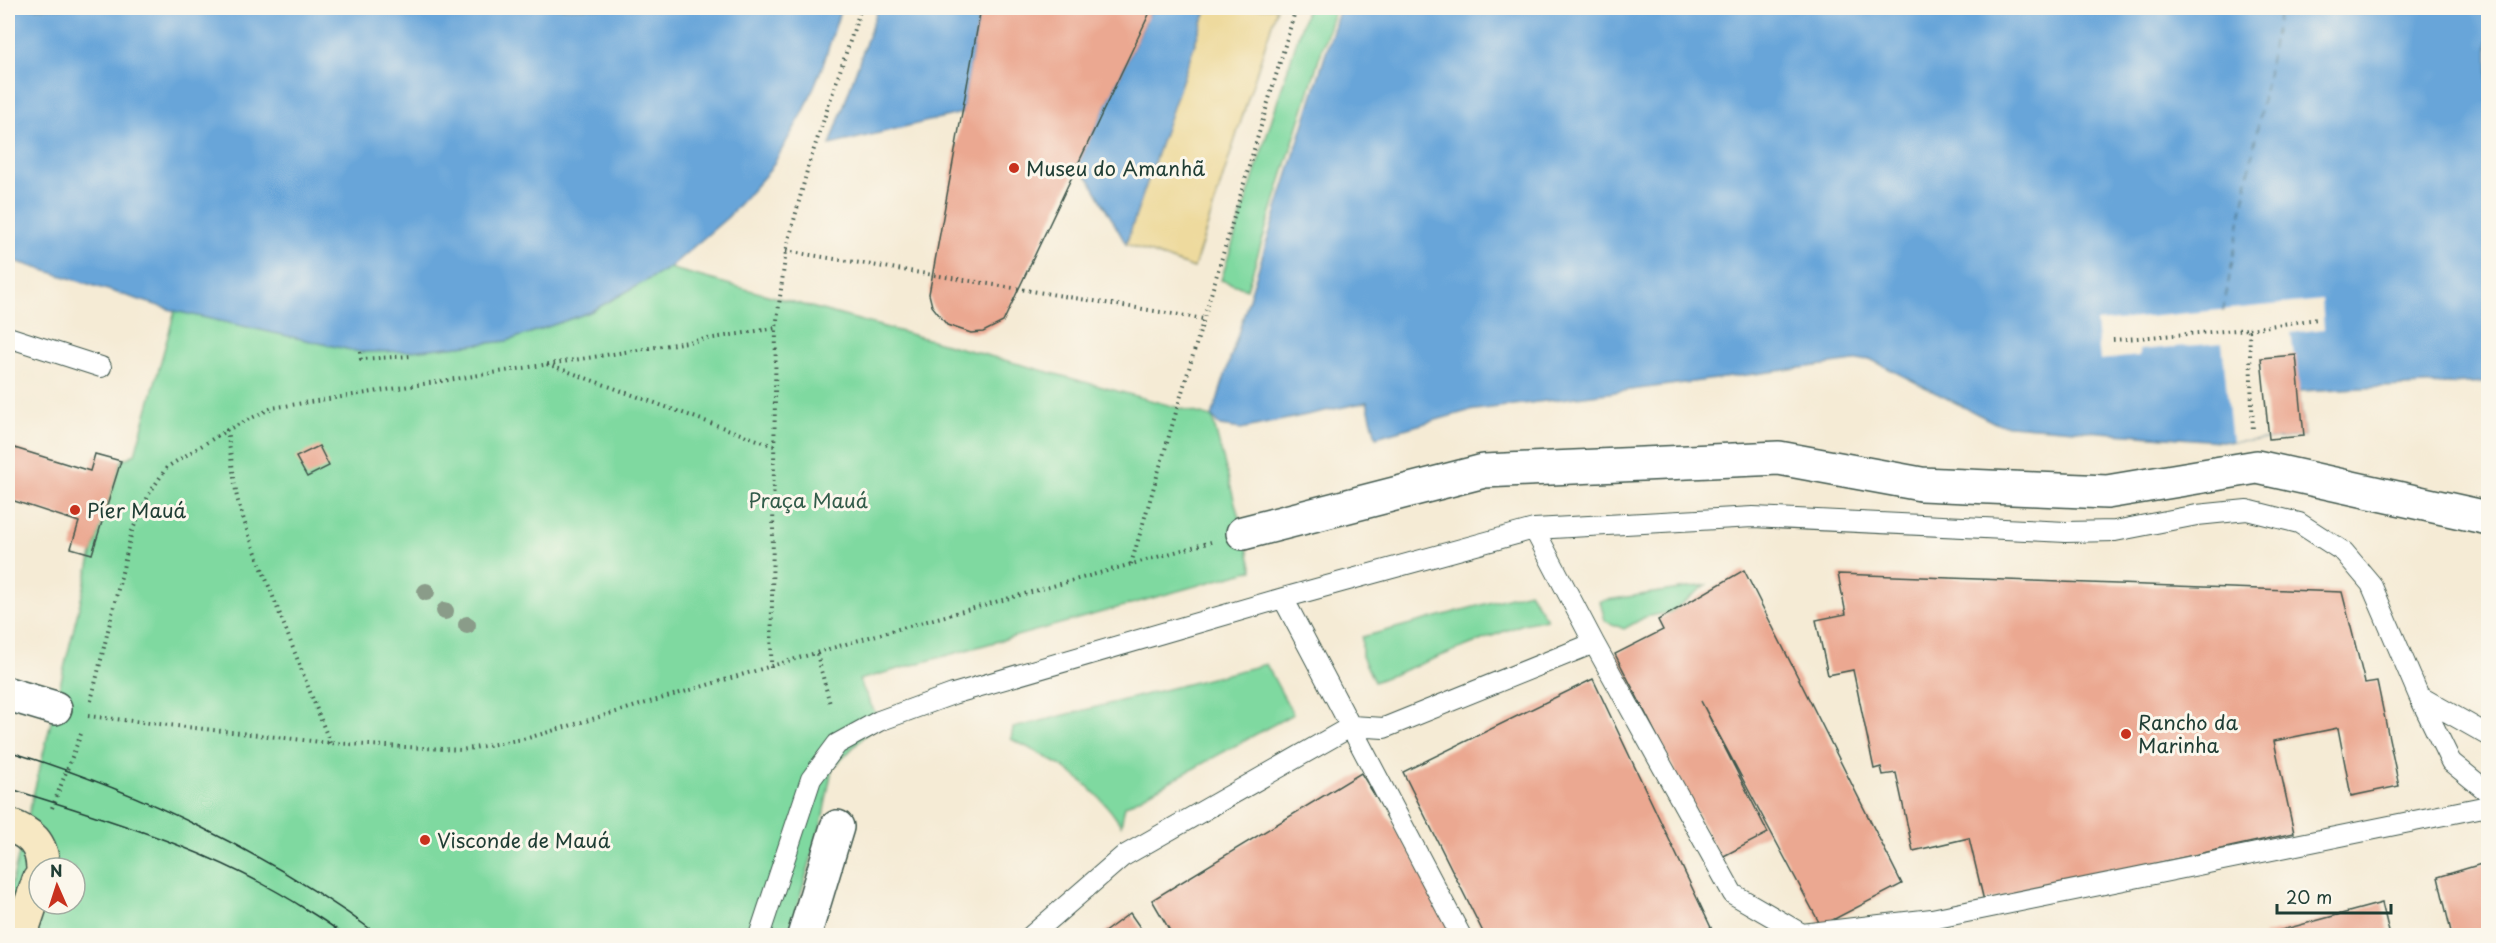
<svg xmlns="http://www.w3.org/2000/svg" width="2496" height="943" viewBox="0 0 2496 943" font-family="'Playpen Sans',sans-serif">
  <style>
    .green { fill: #7fd9a0; stroke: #4f8b6a; stroke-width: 1.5; fill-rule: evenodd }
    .sand { fill: #eeda9e; stroke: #868c69; stroke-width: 1.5 }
    .water { fill: #67a5d9; stroke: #437186; stroke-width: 1.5 }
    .pier { fill: #f5ebd5 }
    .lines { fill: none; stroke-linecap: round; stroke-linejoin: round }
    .ferry { stroke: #355c66; stroke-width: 1.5; stroke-dasharray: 8 6; stroke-linecap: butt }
    .building { fill: #eba891 }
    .lane-casing { stroke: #3f574c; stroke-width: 22 }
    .street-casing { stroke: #3f574c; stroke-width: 36 }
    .secondary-casing { stroke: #3f574c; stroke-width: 36 }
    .path { stroke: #3f574c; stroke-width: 4; stroke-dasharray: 1.5 4.5; stroke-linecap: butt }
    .lane { stroke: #fff; stroke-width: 20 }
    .street { stroke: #fff; stroke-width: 33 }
    .secondary { stroke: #f7e8c3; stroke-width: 33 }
    .tram { stroke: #1f3d34; stroke-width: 1.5 }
    .tree { fill: #8a9c89 }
    .poi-dot { fill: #c8321e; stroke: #fbf7ec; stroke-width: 2 }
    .labels { text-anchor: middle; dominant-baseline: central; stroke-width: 6; stroke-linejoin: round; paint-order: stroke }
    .poi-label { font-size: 20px; fill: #1f3d34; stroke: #fbf7ec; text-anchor: start }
    .park-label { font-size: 20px; fill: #325c4a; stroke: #fbf7ec }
  </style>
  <rect width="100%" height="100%" fill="#fbf7ec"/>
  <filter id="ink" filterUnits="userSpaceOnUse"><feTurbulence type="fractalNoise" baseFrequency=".0167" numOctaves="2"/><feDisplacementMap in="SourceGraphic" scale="12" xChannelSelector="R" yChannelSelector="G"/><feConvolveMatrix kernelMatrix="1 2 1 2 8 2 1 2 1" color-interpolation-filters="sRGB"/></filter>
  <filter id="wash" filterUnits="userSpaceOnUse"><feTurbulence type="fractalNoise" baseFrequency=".008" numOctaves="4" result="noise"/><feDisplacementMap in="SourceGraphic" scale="24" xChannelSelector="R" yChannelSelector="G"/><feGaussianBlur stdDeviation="1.35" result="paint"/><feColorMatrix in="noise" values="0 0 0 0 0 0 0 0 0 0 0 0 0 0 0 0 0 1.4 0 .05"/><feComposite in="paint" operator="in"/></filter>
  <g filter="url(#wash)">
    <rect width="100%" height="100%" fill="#f5ebd5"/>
    <!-- green -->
    <path class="green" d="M1307,8H1335L1247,289L1221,280Z
      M669,268L1212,417L1253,570L859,680L879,721L832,769L822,821L789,935L8,936V898L92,554L121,461L135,454L175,311L360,352L410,351L507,341L590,312ZM39,868H75V904H39Z
      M1706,585L1671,612L1645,617L1624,629L1605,621L1600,601Z
      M1529,592L1547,619L1523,624L1374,682L1362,656V637Z
      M1266,664L1293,714L1125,806L1121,825C1091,780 1058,762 1011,739L1013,728Z"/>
    <!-- sand -->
    <path class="sand" d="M1207,8H1277L1194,268L1126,244Z"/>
    <!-- water -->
    <path class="water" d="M8,8H841L823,65L804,111L770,170L728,217L669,268L590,312L507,341L410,351L360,352L175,311L8,259Z
      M878,8H981L962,113L830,145Z
      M1152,8H1207L1126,244L1089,179L1077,166Z
      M1340,8H2488V382L2299,391L2304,436L2232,442L1997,424L1870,359L1468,411L1376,437L1367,402L1241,429L1220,426L1212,417Z"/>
    <!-- pier -->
    <path class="pier" d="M2322,300L2324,329L2291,333L2304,436L2232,442L2222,343L2139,350V356L2100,360L2096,322Z"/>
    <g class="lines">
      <!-- ferry -->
      <path class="ferry" d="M2223,311L2280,8"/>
    </g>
    <g id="blocks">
      <!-- building -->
      <path class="building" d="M981,8H1152L1003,322L983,332L971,333L947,325L932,306L929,294Z
        M2296,355L2304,436L2269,439L2261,358Z
        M8,446L90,471L95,454L121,461L92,554L71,548L79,522L8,499Z
        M319,446L329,466L307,477L296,457Z
        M1744,570L1902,884L1821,926L1701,701L1768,833L1720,858L1615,654L1663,630L1658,620Z
        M1838,574L2342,592L2365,683L2377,681L2399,786L2351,796L2338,728L2274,741L2294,833L1984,901L1969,838L1913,851L1896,773L1883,775L1881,767L1874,769L1853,670L1828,675L1816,620L1846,614Z
        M1593,679L1715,936H1485L1403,772Z
        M1361,773L1457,929L1446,936H1173L1152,900Z
        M2488,862V936H2452L2438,877Z
        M2382,903L2390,936H2263V935Z
        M1130,913L1146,936H1099Z"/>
    </g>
  </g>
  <g filter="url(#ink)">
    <use href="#blocks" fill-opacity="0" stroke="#3f574c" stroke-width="1.5"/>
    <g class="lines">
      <!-- lane casing -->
      <g class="lane-casing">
        <path id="lane" d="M8,337L101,367
          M1534,529L1594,643L1733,894L1802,934L1932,919L2488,806
          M1283,598L1461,936
          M2419,696L2488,735
          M759,936L811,779L837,744L879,721L953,694L1283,598L1534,529L1753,517L2066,532L2115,531L2197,515L2247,510L2299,523L2344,552L2371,584L2419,696L2451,762L2488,792
          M1031,936L1122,857L1352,726L1384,728L1594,643"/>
      </g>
      <!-- street casing -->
      <g class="street-casing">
        <path id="street" d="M1243,533L1484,471L1779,458L1921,484L2107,492L2257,467L2488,518
          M8,694L55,708
          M804,936L837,827"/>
      </g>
      <!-- secondary casing -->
      <g class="secondary-casing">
        <path id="secondary" d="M8,825C31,833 42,843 43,868
          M20,936L39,880"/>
      </g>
      <!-- path -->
      <path class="path" d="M786,251L1204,319
        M2249,329L2317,319
        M2113,340L2249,329L2253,431
        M360,352L361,359L412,356
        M547,364L774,446
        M1131,564L1296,8
        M817,654L830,704
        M771,668L776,328L786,251L808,167L861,8
        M91,701L132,531L149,494L167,467L227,430
        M88,716L330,743L462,750L528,738L873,636L1211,542
        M330,743L247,530L237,498L227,430L272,408L776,328
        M52,808L81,734"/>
      <!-- lane -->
      <use href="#lane" class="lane"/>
      <!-- street -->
      <use href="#street" class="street"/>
      <!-- secondary -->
      <use href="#secondary" class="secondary"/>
      <!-- tram -->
      <path class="tram" d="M8,751C139,791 270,854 380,936
        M8,788C111,821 215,850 307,910C320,918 333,926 345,936"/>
    </g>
    <!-- trees -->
    <g class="tree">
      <circle cx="426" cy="592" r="9"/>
      <circle cx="445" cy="611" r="9"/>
      <circle cx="467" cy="625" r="9"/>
    </g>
  </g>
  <!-- markers -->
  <g class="poi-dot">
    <circle cx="1014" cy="168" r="6"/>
    <circle cx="75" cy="510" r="6"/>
    <circle cx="2126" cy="734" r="6"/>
    <circle cx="425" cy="840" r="6"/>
  </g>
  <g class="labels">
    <!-- poi labels -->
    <g class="poi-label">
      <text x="1026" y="168">Museu do Amanhã</text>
      <text x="87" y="510">Píer Mauá</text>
      <text x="2138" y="722">Rancho da<tspan x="2138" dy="23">Marinha</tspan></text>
      <text x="437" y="840">Visconde de Mauá</text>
    </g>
    <!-- park labels -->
    <g class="park-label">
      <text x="808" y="500">Praça Mauá</text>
    </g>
  </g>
  <!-- margin -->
  <rect width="2496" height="943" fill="none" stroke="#fbf7ec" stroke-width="30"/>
  <!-- north arrow -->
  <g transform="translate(57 886) rotate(357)"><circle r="28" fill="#fbf7ec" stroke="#a3ada2" stroke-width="1.5"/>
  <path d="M0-4.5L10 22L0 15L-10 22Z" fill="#c8321e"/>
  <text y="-9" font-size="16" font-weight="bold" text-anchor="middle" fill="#1f3d34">N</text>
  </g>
  <!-- scale -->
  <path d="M2277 904v9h114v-9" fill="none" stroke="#1f3d34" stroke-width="3"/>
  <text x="2286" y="904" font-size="18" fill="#1f3d34" stroke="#fbf7ec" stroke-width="4.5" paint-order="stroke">20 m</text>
</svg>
